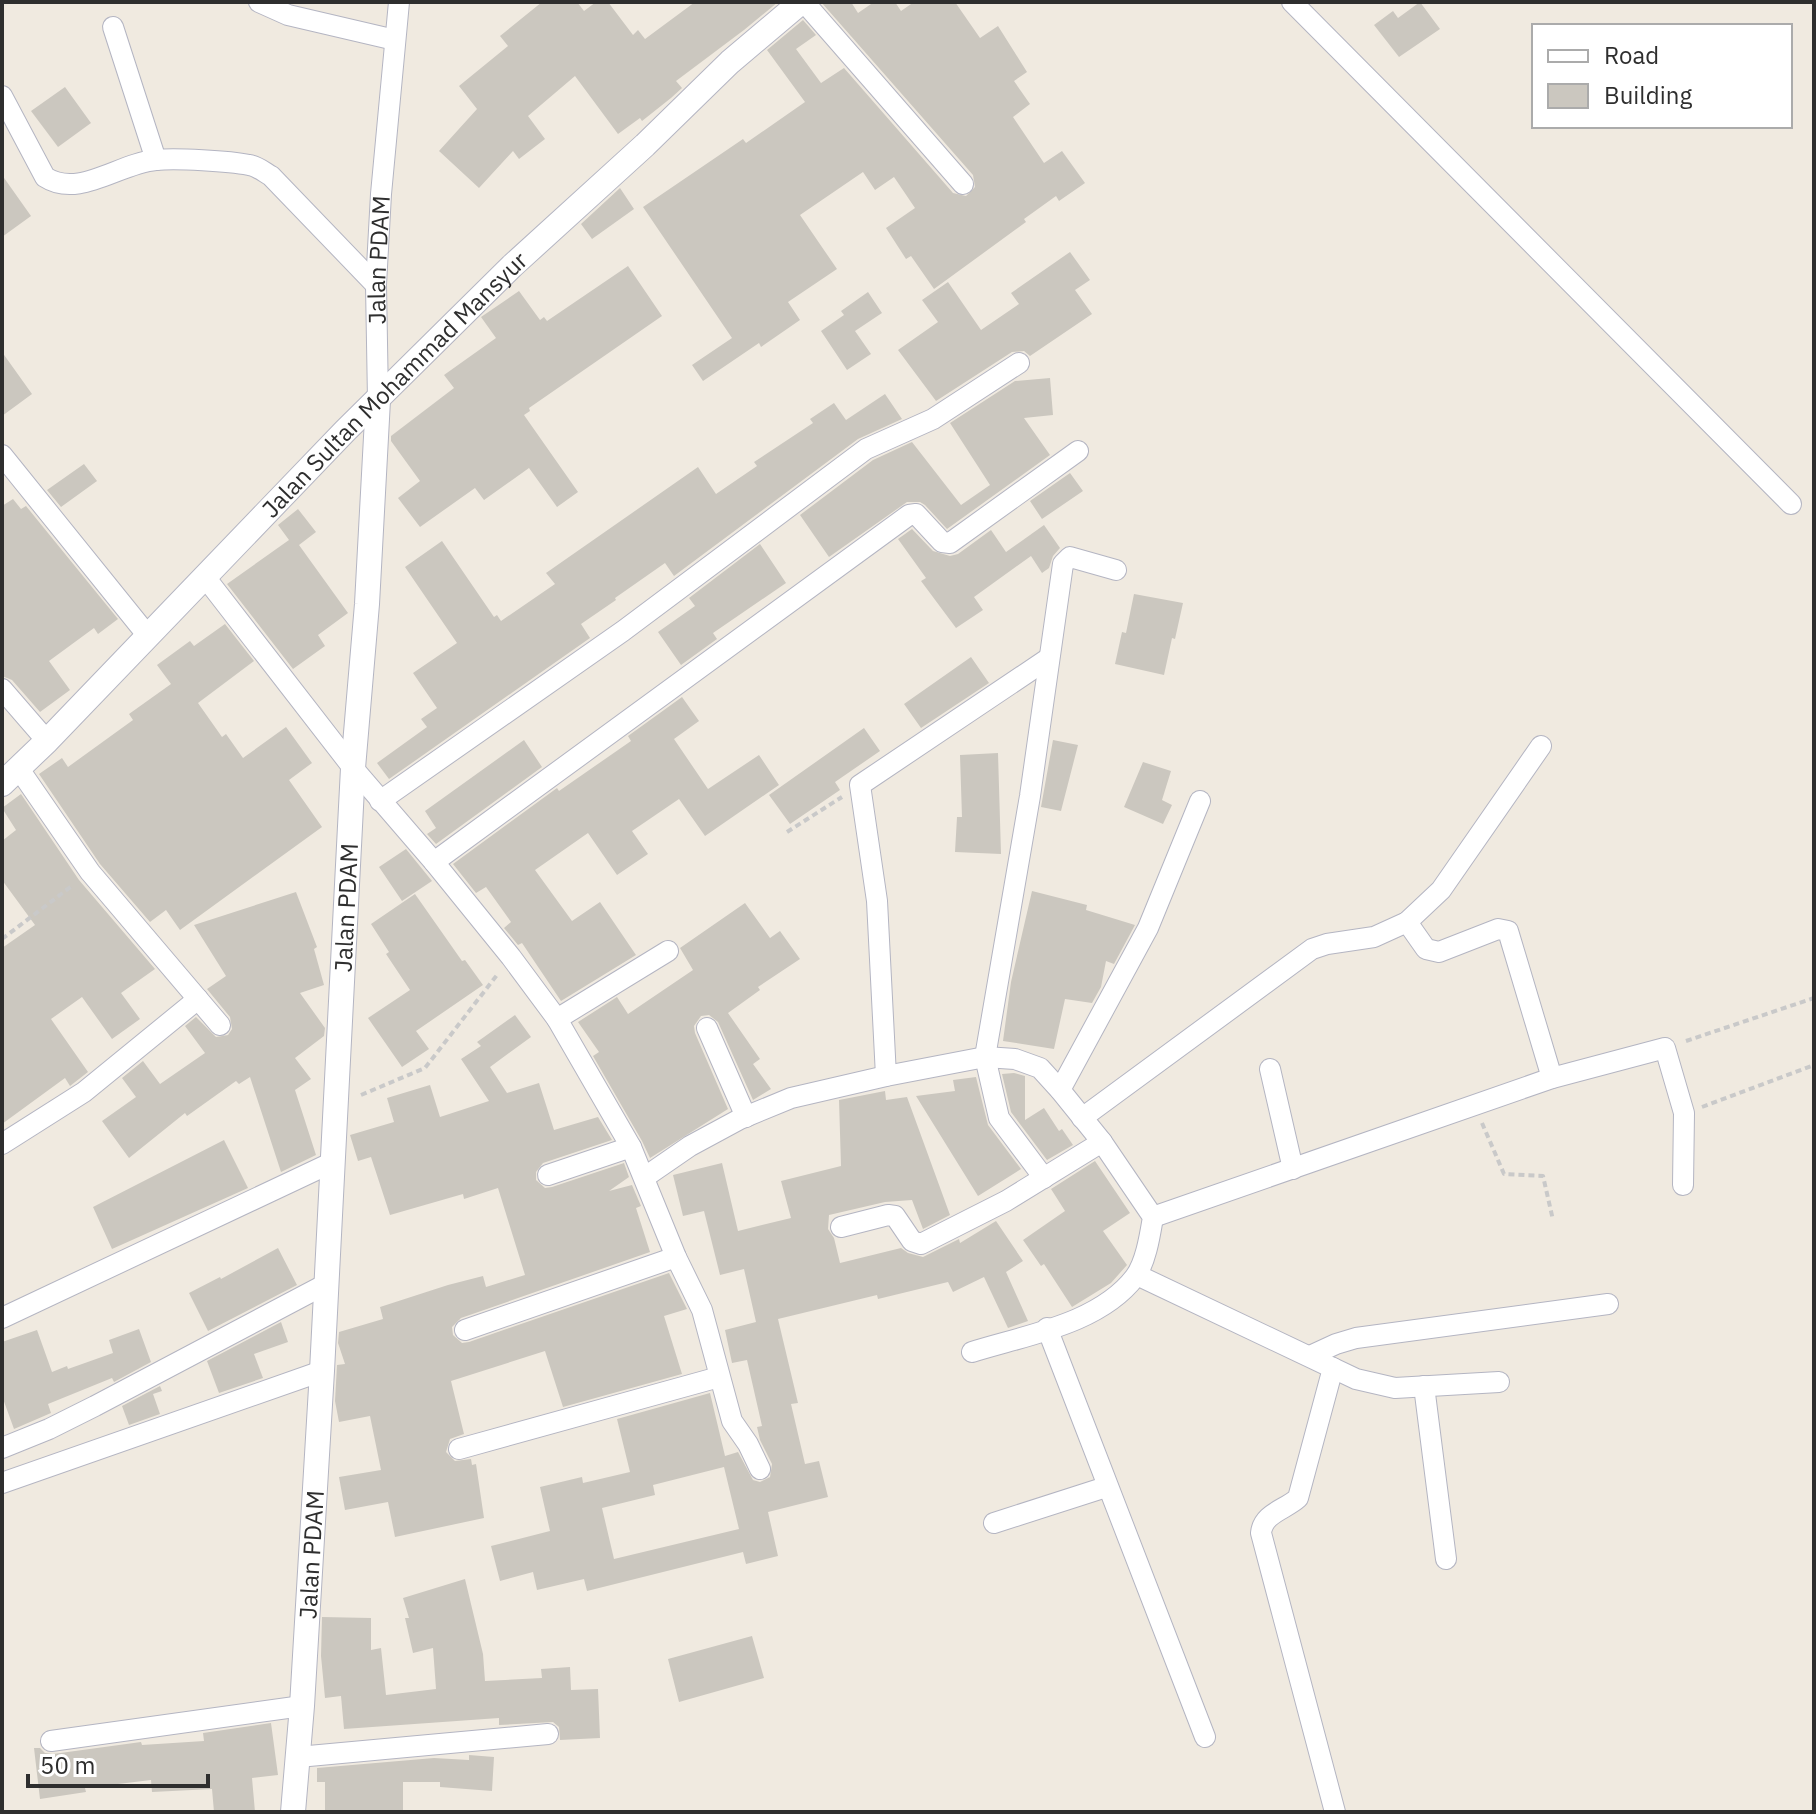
<svg xmlns="http://www.w3.org/2000/svg" width="1816" height="1814" viewBox="0 0 1816 1814" font-family="'IBM Plex Sans',sans-serif">
  <style>
    .building { fill: #cbc7bf; fill-rule: evenodd }
    .lines { fill: none; stroke-linecap: round; stroke-linejoin: round }
    .minor-casing { stroke: #b4b5c2; stroke-width: 22 }
    .tertiary-casing { stroke: #b4b5c2; stroke-width: 26 }
    .path { stroke: #c9c9c9; stroke-width: 4; stroke-dasharray: 6 4; stroke-linecap: butt }
    .minor { stroke: #fff; stroke-width: 20 }
    .tertiary { stroke: #fff; stroke-width: 24 }
    .labels { text-anchor: middle; dominant-baseline: central; stroke-width: 6; stroke-linejoin: round; paint-order: stroke }
    .street-label { font-size: 24px; fill: #2e2e2e; stroke: #fff }
  </style>
  <rect width="100%" height="100%" fill="#f0eae0"/>
  <!-- building -->
  <path class="building" d="M542,2H577L584,11L596,2H608L633,35L638,30L645,39L695,2H778L744,30L676,81L682,88L671,98L642,121L640,118L618,134L575,76L528,116L545,139L519,159L513,151L479,188L439,151L477,109L459,86L508,46L500,36Z
    M821,2H851L858,13L874,2H895L901,11L914,2H955L980,38L998,26L1027,72L1014,81L1030,104L1013,117L1044,163L1062,151L1085,183L1059,201L1056,196L1024,219L1026,222L934,289L911,256L906,259L886,228L915,208L894,177L875,190L863,172L800,215L837,269L788,302L800,320L761,347L759,343L703,381L692,365L732,338L643,207L743,139L746,143L805,102L767,50L803,20L816,35L796,49L821,83L844,68L953,193L966,196L975,187L973,175Z
    M1420,2L1440,29L1399,57L1374,25L1393,11L1398,18Z
    M65,87L91,123L58,147L31,111Z
    M2,175L31,216L2,237Z
    M620,188L634,209L592,239L581,224Z
    M1070,252L1090,280L1075,290L1092,314L1030,356L1024,351L1012,352L936,401L898,350L938,322L922,300L948,282L981,330L1019,304L1011,293Z
    M628,266L662,316L529,408L530,411L524,415L578,492L557,507L529,468L484,500L475,488L420,527L398,498L420,481L391,441V436L454,388L444,375L496,338L481,317L519,291L540,320L544,317L547,321Z
    M868,292L882,313L855,331L871,354L847,370L821,331L844,315L841,311Z
    M2,352L32,394L2,416Z
    M1050,378L1053,415L1024,418L1050,455L947,529L925,505L920,502H907L829,557L800,515L873,460L912,442L961,505L990,485L950,423L1015,381Z
    M885,394L902,419L858,439L674,576L665,563L615,598L616,600L581,624L590,638L389,779L377,763L427,727L421,719L437,708L413,673L457,643L405,567L442,541L494,617L497,615L501,621L555,584L546,573L698,467L716,494L757,466L754,462L813,423L810,419L834,403L846,420Z
    M84,464L97,481L61,507L47,490Z
    M1070,473L1083,491L1042,519L1030,501Z
    M13,499L21,509L26,506L118,619L98,634L94,628L49,661L70,690L40,712L12,680L2,676V506Z
    M298,509L316,532L299,545L348,613L318,635L325,646L293,669L227,584L289,540L278,525Z
    M1044,525L1060,548L1053,556L1049,568L1042,573L1031,556L974,597L983,610L956,628L921,581L926,578L898,539L912,529L933,551L950,556L958,554L991,530L1006,552Z
    M760,544L786,583L713,633L717,639L681,665L658,632L695,606L689,598Z
    M1134,594L1183,603L1175,639L1172,638L1164,675L1115,664L1122,632L1126,633Z
    M225,624L254,661L198,703L222,737L226,734L243,758L286,727L312,763L289,780L322,827L180,930L166,910L150,922L100,864L39,774L62,758L68,767L133,720L129,714L171,684L157,665L190,641L194,646Z
    M971,657L989,683L921,728L904,704Z
    M682,697L699,721L674,739L708,789L759,755L779,785L705,836L679,799L632,831L648,854L617,875L588,833L535,870L572,921L600,902L636,955L561,1001L522,943L518,945L504,928L511,922L486,887L476,893L453,864L557,788L559,791L631,741L628,736Z
    M864,728L880,751L835,782L840,790L790,824L769,795Z
    M524,740L542,767L436,844L427,834L436,828L425,811Z
    M1053,740L1078,745L1061,811L1041,807Z
    M998,753L1001,854L955,852L957,817H962L960,755Z
    M1143,762L1171,771L1162,800L1172,805L1163,824L1124,807Z
    M21,794L79,880L155,969L121,993L140,1019L112,1039L82,997L51,1019L88,1072L70,1086L65,1078L2,1124V948L35,925L2,880V841L16,830L2,808Z
    M406,849L432,881L402,901L379,867Z
    M1032,891L1087,905L1086,910L1135,925L1114,964L1106,961L1101,987L1092,1003L1065,999L1054,1049L1003,1041L1011,982Z
    M296,892L317,947L314,949L324,985L300,993L325,1028L324,1036L295,1058L311,1079L295,1090L316,1155L281,1172L250,1077L239,1084L236,1081L187,1116L185,1113L129,1158L102,1121L136,1097L122,1078L143,1061L160,1084L205,1053L185,1026L196,1017L216,1037L228,1035L232,1029L230,1017L207,989L226,976L194,925Z
    M415,894L462,961L465,960L483,985L416,1031L429,1049L402,1067L368,1018L410,990L386,954L389,952L371,924Z
    M745,903L770,938L780,931L800,959L758,987L760,990L728,1013L760,1059L753,1064L771,1089L753,1100L718,1022L709,1015L701,1016L694,1026L695,1033L728,1109L650,1158L642,1141L593,1056L599,1052L578,1022L617,997L628,1014L693,970L680,948Z
    M515,1015L531,1037L490,1067L507,1093L539,1083L554,1130L598,1117L612,1140L543,1163L536,1172V1180L545,1188L552,1187L624,1163L629,1177L609,1191L632,1185L641,1206L636,1208L650,1252L461,1318L452,1327L453,1335L462,1343L469,1342L669,1273L687,1309L664,1316L682,1374L563,1407L545,1351L451,1381L464,1434L450,1439L446,1452L455,1461L471,1459L472,1465L476,1464L484,1518L395,1537L388,1502L345,1510L339,1477L381,1470L370,1416L339,1422L335,1401L337,1365L345,1364L338,1343L339,1332L383,1319L380,1307L448,1285L483,1276L486,1287L525,1275L498,1188L464,1199L463,1194L390,1215L371,1157L358,1161L350,1135L394,1122L387,1098L430,1085L440,1117L489,1101L461,1059L481,1046L477,1042Z
    M1014,1073L1025,1076V1120L1044,1108L1059,1131L1062,1129L1073,1145L1047,1160L1011,1112L1002,1074Z
    M976,1077L988,1125L1021,1169L978,1196L916,1096L955,1091L953,1080Z
    M885,1091L886,1100L907,1097L950,1215L923,1229L912,1200L885,1202L829,1215L828,1229L834,1238L840,1263L901,1248L908,1253L923,1257L959,1239L960,1243L996,1221L1023,1261L1006,1272L1028,1321L1008,1328L984,1277L953,1292L948,1282L878,1299L877,1295L778,1319L798,1403L791,1404L805,1464L819,1461L828,1497L768,1512L778,1556L746,1564L743,1552L587,1591L584,1579L537,1590L533,1572L500,1581L491,1546L550,1531L540,1487L582,1477L583,1483L630,1472L617,1419L710,1393L725,1456L738,1452L753,1480L760,1482L770,1477L772,1464L760,1440L757,1427L762,1426L747,1360L732,1363L725,1330L756,1322L744,1269L720,1275L704,1211L683,1216L673,1175L722,1163L738,1231L791,1218L781,1181L841,1166L839,1100ZM724,1467L739,1529L614,1559L602,1508L655,1495L653,1485Z
    M224,1140L248,1188L112,1249L93,1207Z
    M1095,1161L1130,1213L1103,1231L1127,1265L1111,1283L1072,1307L1044,1264L1041,1266L1023,1240L1065,1211L1051,1189Z
    M278,1248L297,1285L208,1331L189,1293L220,1277L221,1279Z
    M281,1322L288,1342L254,1354L263,1378L219,1393L207,1361Z
    M139,1329L151,1362L114,1382L112,1378L48,1404L51,1413L14,1429L2,1396V1342L37,1330L52,1372L67,1366L68,1369L113,1353L109,1340Z
    M160,1386L162,1391L153,1394L160,1414L129,1425L122,1406Z
    M465,1579L483,1654L485,1681L542,1678L541,1669L570,1667L571,1690L598,1689L600,1738L560,1740L559,1727L553,1722L499,1725V1718L344,1729L341,1696L325,1698L321,1656L322,1617L371,1618V1650L381,1648L386,1695L436,1689L433,1648L413,1653L405,1618H409L403,1598Z
    M752,1636L764,1678L679,1702L668,1659Z
    M271,1723L278,1775L252,1778L255,1812H214L212,1789L152,1792L151,1780L85,1788L86,1792L40,1799L34,1748H40L45,1753L53,1754L141,1742L142,1745L204,1741L203,1733Z
    M469,1755L494,1757L492,1791L440,1787V1782H403V1812H325V1782H317V1768L434,1758L469,1760Z"/>
  <g class="lines">
    <!-- minor casing -->
    <g class="minor-casing">
      <g id="minor">
        <path d="M259,2L288,15L395,40"/>
        <path d="M804,2L963,184"/>
        <path d="M1292,2L1791,504"/>
        <path d="M113,27L156,160"/>
        <path d="M2,96L45,177C79,199 119,163 156,160C176,158 229,161 249,165C257,166 264,172 271,176L376,285"/>
        <path id="s1" d="M378,400L376,285L381,194L399,2"/>
        <path d="M2,455L148,636"/>
        <path d="M205,577L353,768L434,862L511,957L557,1019L631,1147L676,1257L702,1310L732,1421L748,1444L760,1469"/>
        <path d="M2,689L47,741"/>
        <path d="M19,769L90,872L220,1025"/>
        <path d="M380,801L623,631L866,449L933,419L1019,363"/>
        <path d="M434,862L909,515L916,514L942,542L950,543L1078,451"/>
        <path d="M1407,922L1426,949L1439,952L1498,929L1508,931L1552,1078"/>
        <path d="M557,1019L668,951"/>
        <path d="M707,1028L746,1117"/>
        <path d="M1270,1069L1293,1169"/>
        <path d="M886,1076L877,901L860,785L1049,658"/>
        <path d="M1060,1090L1148,928L1200,801"/>
        <path d="M1082,1118L1312,949L1327,944L1374,937L1407,922L1441,890L1541,746"/>
        <path d="M2,1144L84,1092L198,999"/>
        <path d="M548,1175L631,1147"/>
        <path d="M645,1177L690,1146L740,1119L791,1098L886,1076L985,1057L1015,1059L1040,1068L1060,1090L1102,1142L1153,1217C1150,1235 1146,1262 1135,1277C1099,1324 1026,1335 972,1352"/>
        <path d="M1044,1178L999,1118L985,1057L1030,796L1063,564L1070,557L1116,570"/>
        <path d="M1153,1217L1552,1078L1665,1048L1684,1113L1683,1185"/>
        <path d="M841,1227L888,1215L895,1216L912,1241L921,1244L1006,1201L1102,1142"/>
        <path d="M1137,1275L1356,1379L1395,1388L1499,1382"/>
        <path d="M2,1318L333,1162"/>
        <path d="M1047,1328L1205,1737"/>
        <path d="M465,1330L676,1257"/>
        <path d="M1310,1356L1336,1344L1356,1338L1608,1304"/>
        <path d="M1333,1368L1298,1498C1285,1510 1263,1513 1261,1533L1335,1812"/>
        <path d="M1424,1386L1446,1559"/>
        <path d="M2,1448L49,1429L95,1406L326,1284"/>
        <path d="M459,1449L719,1377"/>
        <path d="M2,1483L322,1371"/>
        <path d="M994,1523L1106,1487"/>
        <path d="M51,1741L302,1706"/>
        <path d="M298,1757L548,1734"/>
      </g>
    </g>
    <!-- tertiary casing -->
    <g class="tertiary-casing">
      <g id="tertiary">
        <path id="s2" d="M2,784L47,741L345,431L512,266L645,145L730,62L801,2"/>
        <path id="s3" d="M293,1812L302,1706L322,1371L353,768L367,604L378,400"/>
      </g>
    </g>
    <!-- path -->
    <path class="path" d="M787,832L842,797
      M2,939L73,885
      M1686,1041L1814,998
      M361,1095L425,1068L497,975
      M1702,1107L1814,1065
      M1482,1123L1504,1174L1543,1176L1553,1220"/>
    <!-- minor -->
    <use href="#minor" class="minor"/>
    <!-- tertiary -->
    <use href="#tertiary" class="tertiary"/>
  </g>
  <g class="labels">
    <!-- street labels -->
    <g class="street-label">
      <text stroke="none"><textPath href="#s1" startOffset="140">Jalan PDAM</textPath></text>
      <text stroke="none"><textPath href="#s2" startOffset="560">Jalan Sultan Mohammad Mansyur</textPath></text>
      <text stroke="none"><textPath href="#s3" startOffset="906">Jalan PDAM</textPath></text>
      <text stroke="none"><textPath href="#s3" startOffset="258">Jalan PDAM</textPath></text>
    </g>
  </g>
  <!-- border -->
  <rect width="1816" height="1814" fill="none" stroke="#2e2e2e" stroke-width="8"/>
  <!-- legend -->
  <rect x="1532" y="24" width="260" height="104" fill="#ffffff" stroke="#ababab" stroke-width="2"/>
  <rect x="1548" y="50" width="40" height="12" fill="#ffffff" stroke="#ababab" stroke-width="2"/>
  <text x="1604" y="64" font-size="24" fill="#2e2e2e">Road</text>
  <rect x="1548" y="84" width="40" height="24" fill="#cbc7bf" stroke="#ababab" stroke-width="2"/>
  <text x="1604" y="104" font-size="24" fill="#2e2e2e">Building</text>
  <!-- scale -->
  <path d="M28 1774v12h180v-12" fill="none" stroke="#2e2e2e" stroke-width="4"/>
  <text x="40" y="1774" font-size="24" fill="#2e2e2e" stroke="#ffffff" stroke-width="6" paint-order="stroke">50 m</text>
</svg>
